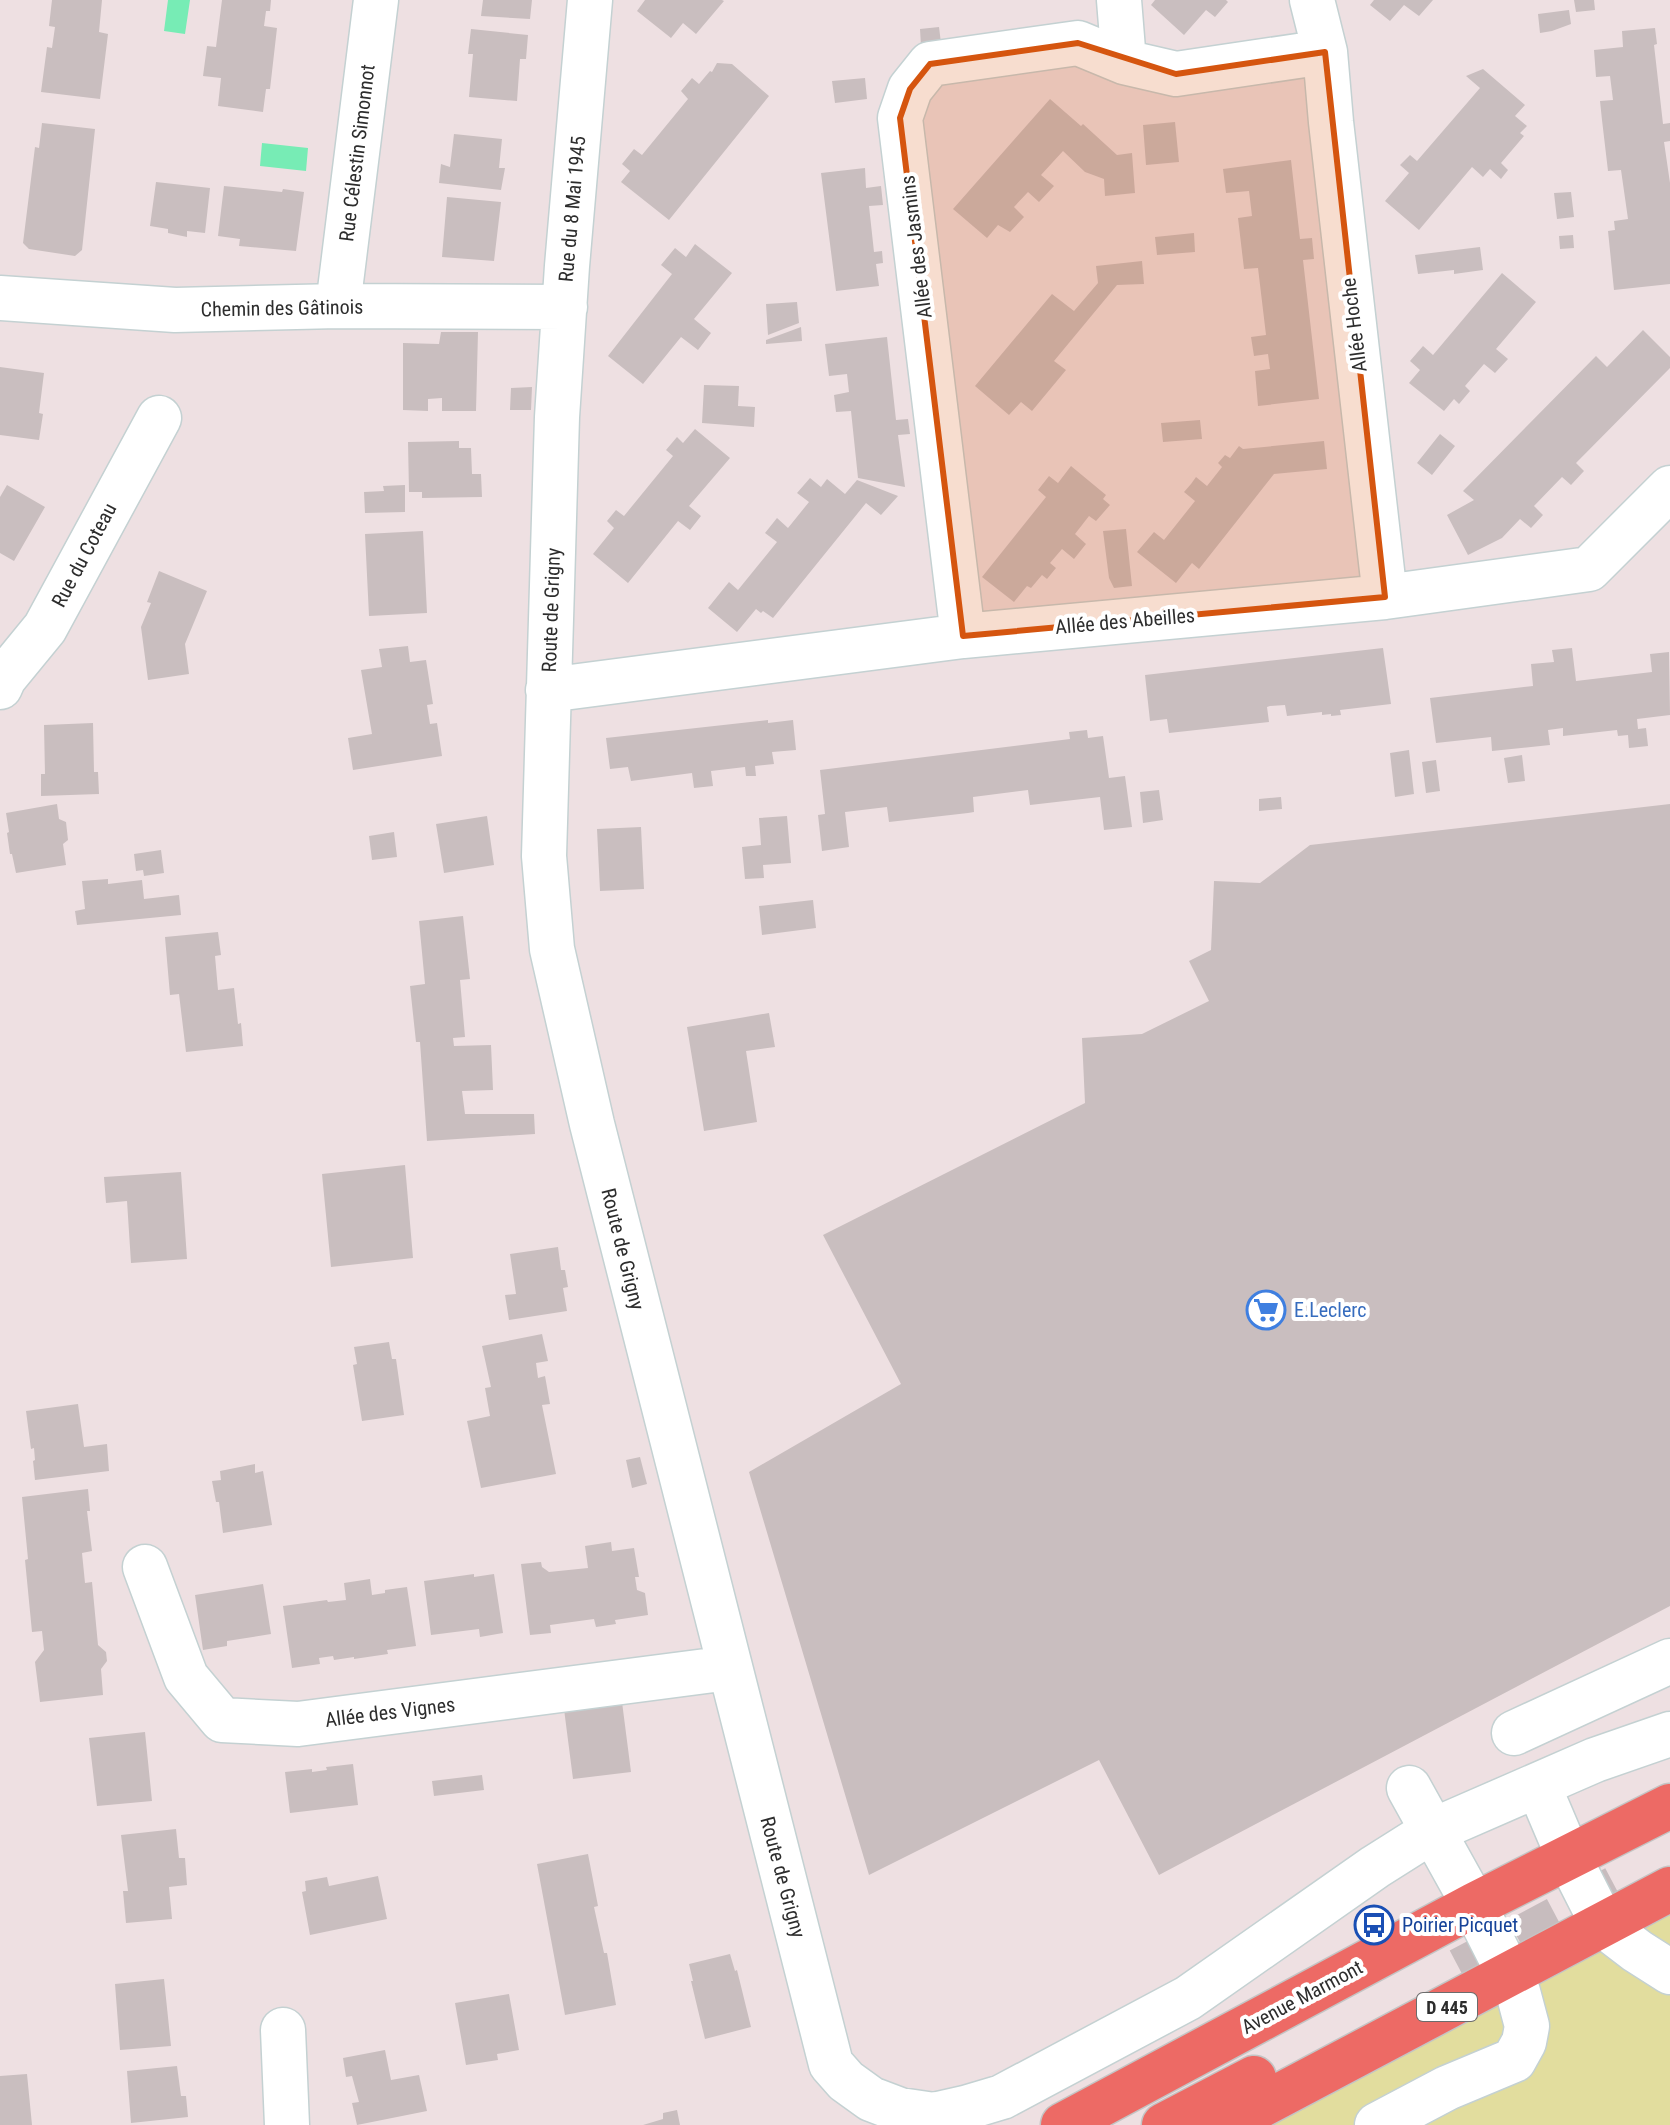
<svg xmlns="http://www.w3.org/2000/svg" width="1670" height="2125" viewBox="0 0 1670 2125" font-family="'Roboto Condensed',sans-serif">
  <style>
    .green { fill: #e2dd9e }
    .water { fill: #77ecb5 }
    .building { fill: #c9bebf }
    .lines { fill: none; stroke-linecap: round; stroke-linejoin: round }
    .major-tunnel { stroke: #c7bcbe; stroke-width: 44; stroke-dasharray: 44 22; stroke-linecap: butt }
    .minor-casing { stroke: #c4d1d2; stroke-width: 47 }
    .major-casing { stroke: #c4c4c4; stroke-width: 47 }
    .minor { stroke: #fff; stroke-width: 44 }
    .major { stroke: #ed6a65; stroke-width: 44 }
    .marked { fill: #d5550f; fill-opacity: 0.2; stroke: #d5550f; stroke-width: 6; stroke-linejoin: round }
    .labels { text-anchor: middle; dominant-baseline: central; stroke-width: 8; stroke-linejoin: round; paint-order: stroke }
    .shield { fill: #fff; stroke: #6c6c6c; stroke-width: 2 }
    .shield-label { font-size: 18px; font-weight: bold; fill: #2d2d2d }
    .street-label { font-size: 20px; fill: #2d2d2d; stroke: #fff }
    .shop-label { font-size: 20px; fill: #366cbe; stroke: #fff; text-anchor: start }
    .transit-label { font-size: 20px; fill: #164399; stroke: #fff; text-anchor: start }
  </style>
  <rect width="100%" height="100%" fill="#eee0e2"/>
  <!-- green -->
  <path class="green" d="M1670,1907V2125H1256Z"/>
  <!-- water -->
  <path class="water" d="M168,0H190L185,34L164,31Z
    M262,143L308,148L306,171L260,166Z"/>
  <!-- building -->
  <path class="building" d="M52,0H102L99,32L108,34L100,99L41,92L47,47L52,48L55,27L49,26Z
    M222,0H271L270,11H266L264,26L277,28L270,89H266L263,112L218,106L221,78L203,76L207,46L216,47Z
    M483,0H532L530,19L481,16Z
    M645,0H722L724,1L696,34L683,23L671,38L637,11Z
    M1155,0H1226L1228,2L1215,17L1206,10L1184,35L1151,5Z
    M1374,0H1433L1419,16L1404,5L1390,21L1370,5Z
    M1574,0H1594L1595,10L1576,12Z
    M1569,10L1571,24L1552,31L1540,33L1538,14Z
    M939,27L941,43L921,46L920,29Z
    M1655,28L1657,44L1654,45L1663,124L1670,123V141L1664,142L1670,183V284L1614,290L1608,231L1615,230L1614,221L1628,219L1621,170L1608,171L1602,120L1600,101L1613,100L1610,76L1596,77L1594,50L1623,47L1622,31Z
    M471,29L528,35L526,59H520L517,101L469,97L473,54H468Z
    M717,63L732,64L769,96L669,220L621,182L630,171L622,164L634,149L642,155L688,99L681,91L692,78L699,84L710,71L712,72Z
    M1483,69L1525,105L1515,116L1527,126L1520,133L1524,136L1501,163L1508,170L1501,179L1490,169L1483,177L1472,167L1419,230L1385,201L1409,173L1400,165L1410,155L1417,161L1480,88L1466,76Z
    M865,78L867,99L835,103L832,81Z
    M1050,99L1081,126L1083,124L1117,155L1132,153L1135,193L1105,196L1104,179L1085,172L1063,151L1041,175L1054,186L1039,202L1028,192L1014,207L1024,217L1010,232L998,225L987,238L953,209Z
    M1175,122L1179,162L1146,165L1143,125Z
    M42,123L95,129L82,250L75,256L29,249L23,243L35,147L39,148Z
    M454,134L502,139L499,168H505L501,190L439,183L441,164L450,167Z
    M1291,160L1300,239L1312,238L1314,259L1303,260L1319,399L1258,406L1255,371L1270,369L1268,354L1254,356L1251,337L1266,335L1258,268L1244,269L1238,218L1252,216L1249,191L1226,193L1223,169Z
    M865,168L866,188L881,186L883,205L869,206L874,252L882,251L883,263L876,264L879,286L836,291L821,173Z
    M156,182L210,188L205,233L187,231V237L168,233V229L150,226Z
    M224,186L282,192L283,189L304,192L296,251L239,246L240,239L218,236Z
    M1571,192L1574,217L1557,219L1554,193Z
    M447,197L501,202L494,261L442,257Z
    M1194,233L1195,252L1157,255L1155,237Z
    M1573,235L1574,248L1560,249L1559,236Z
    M695,244L732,273L694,319L711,333L698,350L681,337L643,384L608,356L672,274L661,265L675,248L686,257Z
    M1480,247L1483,270L1454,274V270L1418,274L1415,255Z
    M1142,261L1144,284L1117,285L1054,361L1066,370L1032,411L1021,402L1009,415L975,386L1052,294L1074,311L1098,283L1096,266Z
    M1502,273L1536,302L1496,349L1508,359L1495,373L1484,364L1465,386L1470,391L1459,404L1454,399L1444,411L1409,383L1420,370L1410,361L1423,346L1433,355Z
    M797,302L799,323L768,335L766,304Z
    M801,327L802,341L766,344V340Z
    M1643,330L1670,357V368L1576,463L1584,471L1571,485L1562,477L1534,506L1543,515L1531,528L1520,519L1502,538L1468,555L1447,515L1474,500L1463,491L1596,356L1607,367Z
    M441,332H478L476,411H442V398L428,399V411L403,410V343L439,344Z
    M887,337L896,420L908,419L910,434L898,435L905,487L858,478L851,411L836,412L834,395L849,392L847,374L829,376L825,344Z
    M0,367L44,373L39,413L43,414L39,440L0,435Z
    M704,385L739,386L738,406L755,407L754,427L702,423Z
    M532,387L531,410H510L511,388Z
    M1200,420L1202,439L1163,442L1161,423Z
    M695,429L730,458L689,506L701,516L690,530L678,521L628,583L593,554L614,528L607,521L616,510L624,516L673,456L666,450L677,437L683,443Z
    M1440,434L1455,446L1432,475L1417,463Z
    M459,441V448H471L472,474H481L482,497L422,498V492H409L408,442Z
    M1324,441L1327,469L1274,474L1199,569L1192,563L1176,583L1137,552L1154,532L1164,540L1195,501L1184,492L1191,484L1196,477L1207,486L1222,467L1218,463L1225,455L1230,458L1239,446L1243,449Z
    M1071,466L1106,495L1103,499L1110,505L1096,521L1089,516L1075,534L1086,544L1074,559L1062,549L1050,563L1056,568L1047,579L1042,575L1031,588L1027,586L1014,602L982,577L1046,497L1038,490L1049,476L1058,483Z
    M810,478L821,487L827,479L845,494L857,480L898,496L881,515L866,503L773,618L763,611L761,613L756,609L737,632L708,608L729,582L738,590L777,542L765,533L777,518L788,528L809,502L797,493Z
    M7,485L45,507L14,561L0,553V497Z
    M405,485V512L365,513L364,492L384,491L383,486Z
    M1126,529L1132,586L1114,588L1109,578L1103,531Z
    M423,531L427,613L369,616L365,534Z
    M159,571L207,591L185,644L189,674L148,680L141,627L151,603L147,602Z
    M408,646L410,662L426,660L433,704L427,705L430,724L437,723L442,756L353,770L348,738L372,734L361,670L382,667L379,649Z
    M1383,648L1391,704L1340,710L1341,715L1331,716V714L1322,715V712L1287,716L1285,705L1270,706L1267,707L1269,722L1169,733L1167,719L1150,721L1145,675Z
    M1572,648L1576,681L1652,672L1650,654L1669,652L1670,715L1637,719L1638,729L1646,728L1648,746L1629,748L1628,735L1618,736L1617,730L1563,736V728L1548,730L1550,745L1492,751L1491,737L1436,743L1430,698L1533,686L1531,664L1554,662L1552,650Z
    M768,720V723L793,720L796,750L772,752L774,764L755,766L756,776H746L745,767L711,771L713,786L694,788L692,773L631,781L628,767L610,769L606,738Z
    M93,723L94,772H98L99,794L41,796V774H45L44,725Z
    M1087,730L1088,738L1103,736L1109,778L1125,776L1132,827L1104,830L1100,797L1030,805L1028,790L973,797L974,812L968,813L889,822L887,807L845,812L849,847L822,851L818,815L825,814L820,770L1070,739L1069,732Z
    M1409,750L1414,794L1395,797L1390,753Z
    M1522,755L1525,781L1508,783L1504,758Z
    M1436,760L1440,791L1426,793L1422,762Z
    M1159,790L1163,820L1143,823L1140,792Z
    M1281,797L1282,809L1259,811V799Z
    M57,804L59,819L66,822L68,840L63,844L66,865L16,873L12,854H10L7,833L9,832L6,813Z
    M1670,804V1606L1159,1875L1099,1760L869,1875L749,1472L901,1384L823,1235L1085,1103L1082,1038L1142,1034L1209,1001L1189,961L1211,950L1214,881L1260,883L1310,845Z
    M487,816L494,865L444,873L436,824Z
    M787,816L791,863L763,865L764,878L745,879L742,847L761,845L759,818Z
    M641,827L644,889L600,891L597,829Z
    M394,832L397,857L372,860L369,836Z
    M161,850L164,873L144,876L143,870L136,871L134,854Z
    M108,879V884L142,880L144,899L179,895L181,915L77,925L75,911L85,909L82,881Z
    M813,900L816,928L762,935L759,906Z
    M463,916L470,979L460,980L465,1037L453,1038L454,1046L491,1045L493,1090L462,1091L465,1114H534L535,1134L427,1141L420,1042H416L410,986L425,984L419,921Z
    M218,932L221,955L215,956L218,990L234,988L238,1024L241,1023L243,1046L186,1052L179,994L170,995L165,937Z
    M769,1013L775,1047L746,1051L757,1122L704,1131L687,1027Z
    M405,1165L413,1258L331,1267L322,1174Z
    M181,1172L187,1259L131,1263L127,1201L106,1203L104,1177Z
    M558,1247L561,1270H565L568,1287L563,1288L567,1311L509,1320L505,1295L516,1294L510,1254Z
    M542,1334L548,1361L536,1363L538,1378L545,1376L550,1404L542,1405L556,1474L481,1488L467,1421L490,1416L485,1388L491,1387L482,1346Z
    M389,1342L392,1359H396L404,1415L362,1421L353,1365L357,1364L354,1347Z
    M78,1404L84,1447L107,1444L109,1471L35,1480L33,1461L35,1460L34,1448L31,1449L26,1411Z
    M640,1457L647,1484L632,1488L626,1460Z
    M255,1464V1473L263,1471L272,1525L223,1533L219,1502H216L212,1481L221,1480L220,1471Z
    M88,1489L90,1511H87L92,1551L82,1553L85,1583L92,1582L98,1645L106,1652L107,1661L101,1669L103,1695L40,1702L35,1662L44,1650L42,1631L32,1632L25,1560L28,1559L22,1497Z
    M611,1542L612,1551L634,1548L639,1577H635L637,1590L645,1593L648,1615L615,1620L616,1624L596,1627L594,1619L550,1625L551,1633L530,1635L521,1564L541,1562L542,1567L549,1572L588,1568L585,1546Z
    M474,1574V1577L494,1574L503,1633L480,1637L479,1629L431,1635L424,1581Z
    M370,1579L372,1595L385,1593V1590L407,1587L416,1646L387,1650L388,1654L354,1659V1657L334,1660L333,1656L319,1658L320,1664L292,1668L283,1606L327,1600L328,1602L346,1600L344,1583Z
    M263,1584L271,1634L227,1641V1646L203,1650L195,1595Z
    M622,1702L631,1772L573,1779L564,1709Z
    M145,1732L152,1801L97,1806L89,1738Z
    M353,1764L358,1805L290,1813L285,1772L312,1769V1772L327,1770L326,1767Z
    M482,1775L484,1790L434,1796L432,1781Z
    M176,1829L179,1858H185L187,1885L169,1887L172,1919L126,1923L123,1891H128L121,1835Z
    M588,1854L598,1906L594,1907L604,1953H607L616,2005L565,2015L537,1864Z
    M378,1876L387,1919L310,1935L302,1892L306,1891L305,1881L327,1877L329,1886Z
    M730,1954L735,1971L737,1970L751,2027L705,2039L691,1981H693L689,1964Z
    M164,1979L171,2046L120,2050L115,1984Z
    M509,1994L519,2050L497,2054L498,2060L466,2065L455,2003Z
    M385,2050L391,2080L419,2075L427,2111L357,2125L352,2103L359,2102L352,2076L346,2077L343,2058Z
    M177,2066L181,2096H186L188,2117L131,2123L127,2071Z
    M27,2074L32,2125H0V2076Z
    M677,2110L680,2125H643L663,2119V2113Z"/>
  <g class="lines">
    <!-- major-tunnel -->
    <path class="major-tunnel" d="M1460,1970L1632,1879"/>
    <!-- minor casing -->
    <g class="minor-casing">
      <path id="minor" d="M590,0L567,266L557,417L544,856L552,949L592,1124L831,2064L846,2081L871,2099L900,2110L934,2115L965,2108L1002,2097L1188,1998L1375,1867L1432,1831L1595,1760L1670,1734
        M1119,0L1124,62
        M1312,0L1325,52
        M0,298L175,310L338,306L565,307
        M338,306L376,0
        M963,636L900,118L910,89L930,64L1078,43L1124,62L1176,74L1325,52L1331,122L1385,597
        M0,687L4,678L45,628L159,418
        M548,690L963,636L1385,597L1589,569L1670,488
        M145,1567L186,1677L222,1720L298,1724L729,1668
        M1514,1733L1670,1661
        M1538,1785L1569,1858L1603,1925L1637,1951L1670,1972
        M283,2030L287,2125
        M1377,2125L1447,2088L1514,2060L1524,2042L1527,2026L1518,1992L1474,1905L1409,1788"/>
    </g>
    <!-- major casing -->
    <g class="major-casing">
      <path id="major" d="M1063,2125L1474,1905L1670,1806
        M1164,2125L1254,2078
        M1224,2125L1670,1889"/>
    </g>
    <!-- minor -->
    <use href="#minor" class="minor"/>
    <!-- major -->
    <use href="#major" class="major"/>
  </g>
  <!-- marked area -->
  <path class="marked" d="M1078,43L1176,74L1325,52L1385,597L963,636L900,118L910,89L930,64Z"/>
  <!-- icons -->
  <defs>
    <g id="supermarket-ring" transform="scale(2)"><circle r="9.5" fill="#fff" stroke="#3f7fe0" stroke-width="1.5"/><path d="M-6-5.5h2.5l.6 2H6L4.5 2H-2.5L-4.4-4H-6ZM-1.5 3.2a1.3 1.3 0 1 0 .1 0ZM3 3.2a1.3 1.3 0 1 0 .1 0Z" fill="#3f7fe0"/></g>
    <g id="bus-ring" transform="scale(2)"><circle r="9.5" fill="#fff" stroke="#1a4fb4" stroke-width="1.5"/><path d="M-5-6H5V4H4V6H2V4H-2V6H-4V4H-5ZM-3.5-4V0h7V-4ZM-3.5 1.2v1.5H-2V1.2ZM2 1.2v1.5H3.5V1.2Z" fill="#1a4fb4"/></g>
  </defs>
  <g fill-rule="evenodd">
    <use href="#supermarket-ring" x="1266" y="1310"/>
    <use href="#bus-ring" x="1374" y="1925"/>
  </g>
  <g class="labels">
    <!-- shield labels -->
    <rect class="shield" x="1417" y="1993" width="60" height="28" rx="6"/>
    <g class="shield-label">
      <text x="1447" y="2007">D 445</text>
    </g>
    <!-- street labels -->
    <g class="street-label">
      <text transform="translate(357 153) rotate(-83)">Rue Célestin Simonnot</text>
      <text transform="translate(572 209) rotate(-85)">Rue du 8 Mai 1945</text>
      <text transform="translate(916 247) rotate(-97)">Allée des Jasmins</text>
      <text transform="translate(282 308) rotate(-1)">Chemin des Gâtinois</text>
      <text transform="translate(1354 325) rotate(-97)">Allée Hoche</text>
      <text transform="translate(84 555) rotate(-62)">Rue du Coteau</text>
      <text transform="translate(551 610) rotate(-88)">Route de Grigny</text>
      <text transform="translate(1125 621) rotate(-5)">Allée des Abeilles</text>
      <text transform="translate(623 1249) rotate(76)">Route de Grigny</text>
      <text transform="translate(390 1712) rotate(-7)">Allée des Vignes</text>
      <text transform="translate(783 1877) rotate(75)">Route de Grigny</text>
      <text transform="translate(1302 1997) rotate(-28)">Avenue Marmont</text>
    </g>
    <!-- shop labels -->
    <g class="shop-label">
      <text x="1294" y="1310">E.Leclerc</text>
    </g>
    <!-- transit labels -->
    <g class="transit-label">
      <text x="1402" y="1925">Poirier Picquet</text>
    </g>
  </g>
</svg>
